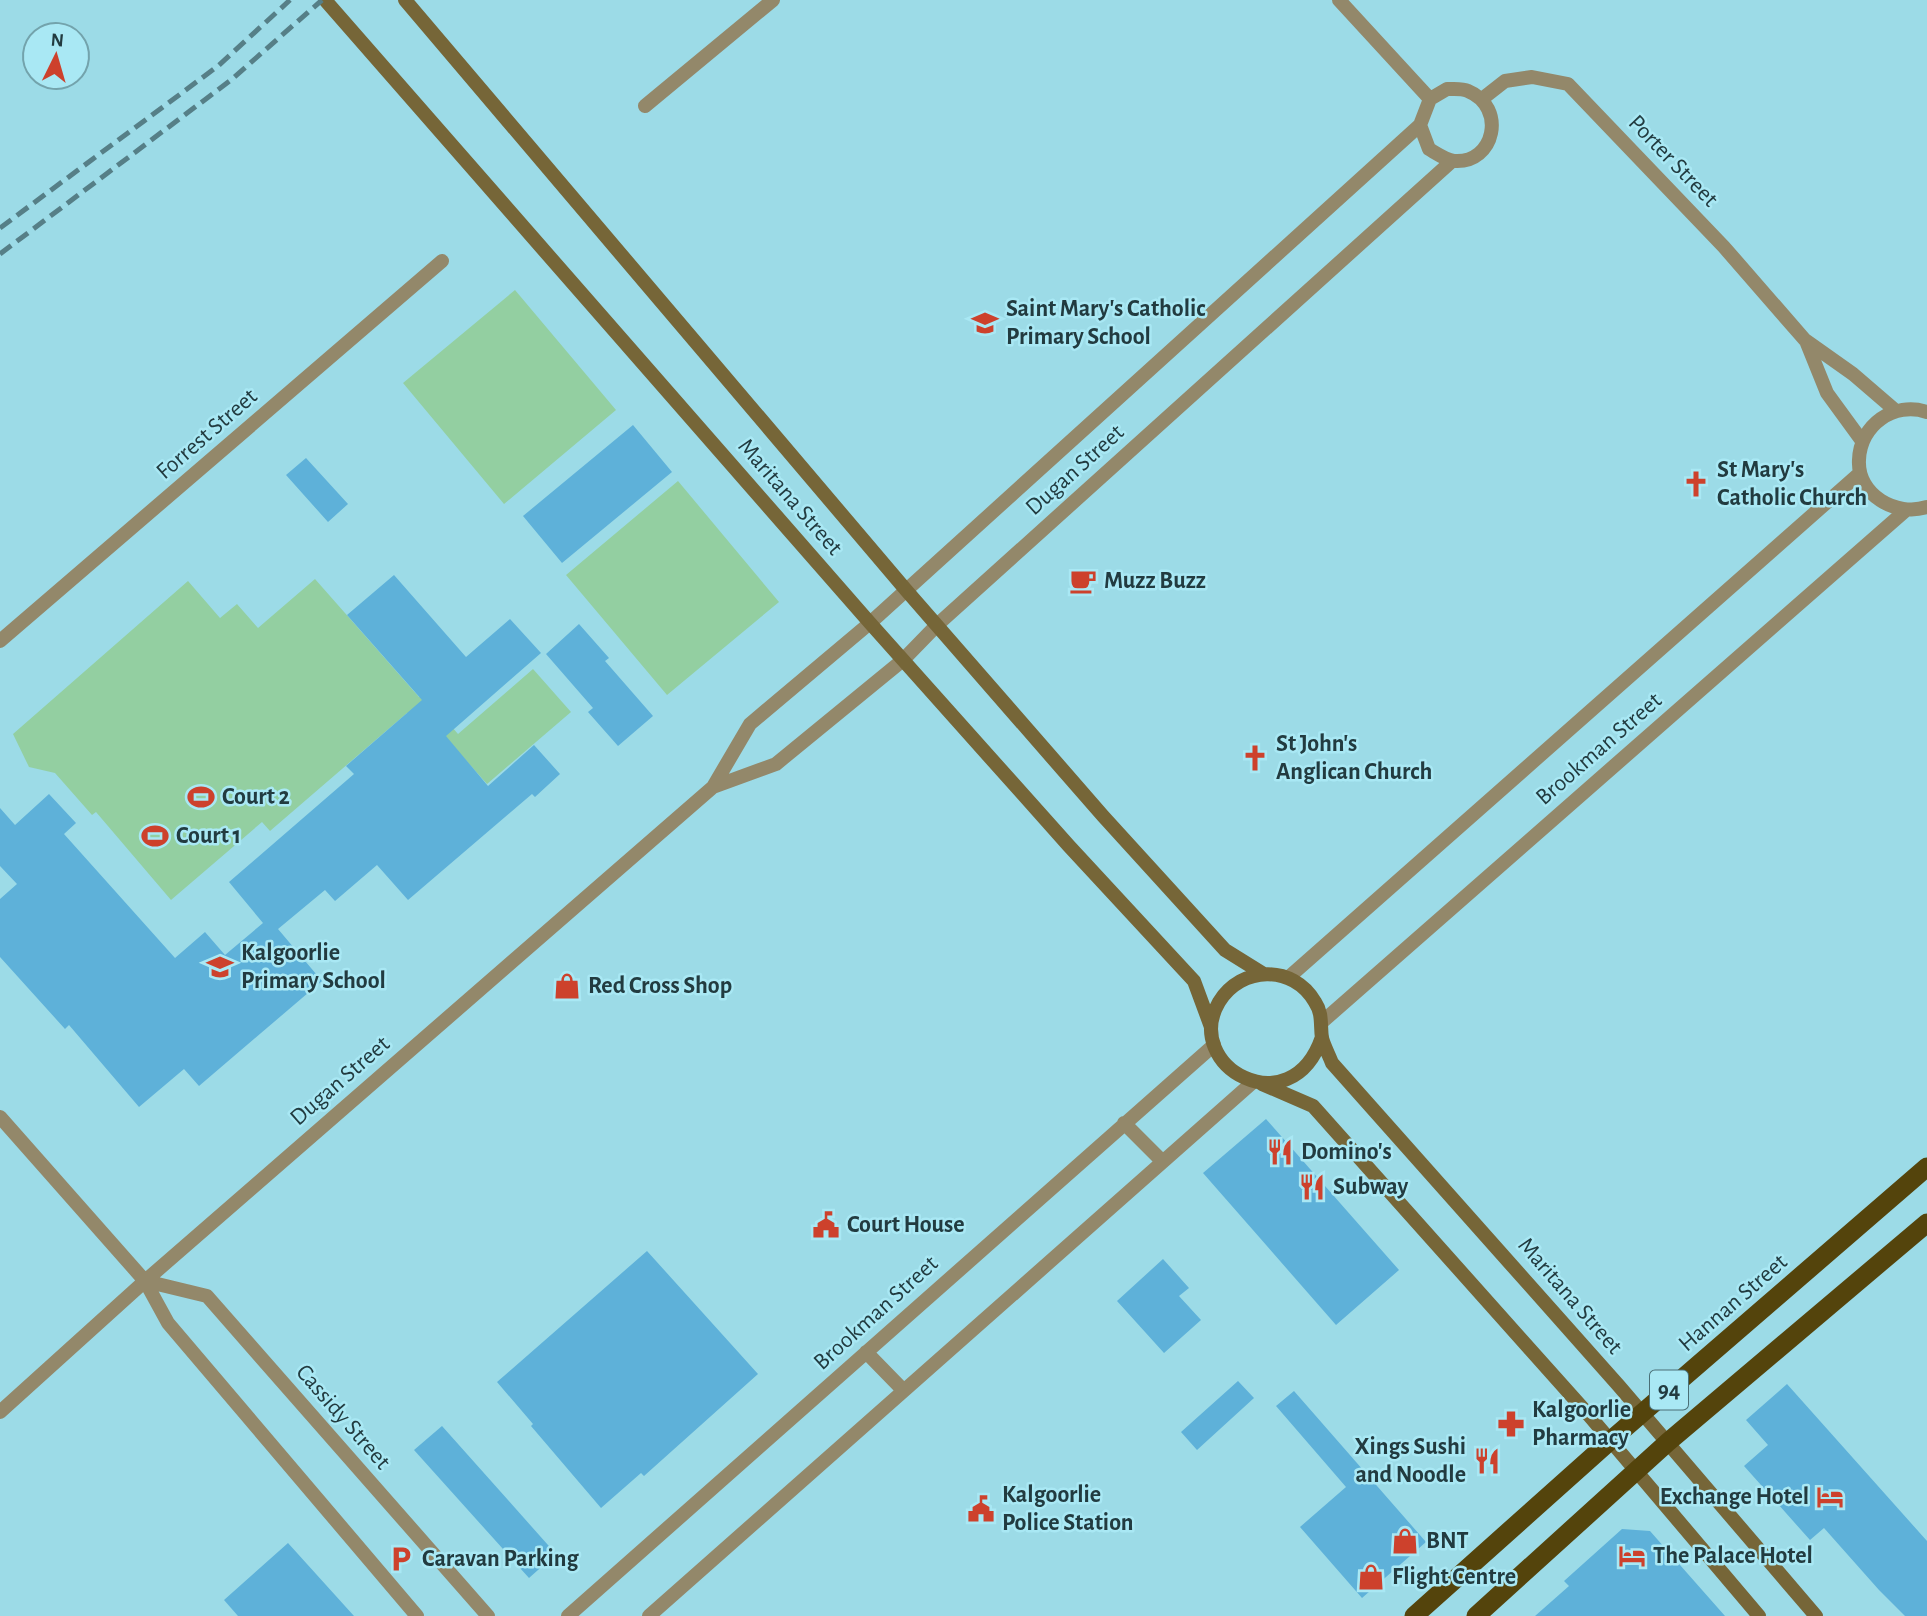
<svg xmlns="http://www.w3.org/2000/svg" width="1927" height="1616" viewBox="0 0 1927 1616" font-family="'Alegreya Sans',sans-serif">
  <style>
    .green { fill: #93cfa1 }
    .building { fill: #5eb1d9 }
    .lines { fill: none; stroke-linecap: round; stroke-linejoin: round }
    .minor { stroke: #93886a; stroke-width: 14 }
    .secondary { stroke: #766638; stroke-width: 14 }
    .trunk { stroke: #54440c; stroke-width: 19 }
    .rail { stroke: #567f87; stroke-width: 5; stroke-dasharray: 14 7; stroke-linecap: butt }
    .labels { text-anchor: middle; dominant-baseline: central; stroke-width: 5; stroke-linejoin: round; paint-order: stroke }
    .shield { fill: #a9e8f4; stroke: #4a6f76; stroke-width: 2 }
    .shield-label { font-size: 23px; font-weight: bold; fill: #223b40 }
    .street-label { font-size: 24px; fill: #223b40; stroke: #a9e8f4 }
    .poi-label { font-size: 24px; font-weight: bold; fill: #223b40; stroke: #a9e8f4; text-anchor: start }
  </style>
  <rect width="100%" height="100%" fill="#9cdbe7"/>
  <!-- green -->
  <path class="green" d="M515,290L616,410L504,504L403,383Z
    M678,481L779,602L667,695L566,575Z
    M315,579L419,697L423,694L458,734L533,669L571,712L487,784L463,757L407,713L270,831L262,822L171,900L96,812L92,815L55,773L29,767L13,734L188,581L220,618L237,604L258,628Z"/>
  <!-- building -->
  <path class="building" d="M633,425L672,472L562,563L523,516Z
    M306,458L348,504L328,522L286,475Z
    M394,575L466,657L510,619L541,653L446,736L488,786L534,745L560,774L535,797L532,794L408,900L377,865L335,901L325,890L278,929L322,981L199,1086L184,1069L139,1107L69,1025L65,1029L0,957V899L17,884L0,866V808L15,825L49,794L76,823L64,834L175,958L205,932L225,955L263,923L229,882L354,774L346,766L422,700L347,615Z
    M579,624L609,658L605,661L653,716L618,746L588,712L593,708L546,654Z
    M1266,1119L1399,1270L1336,1325L1203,1173Z
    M647,1251L758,1374L644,1476L641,1473L601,1508L531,1426L533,1424L497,1382Z
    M1163,1259L1189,1288L1179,1296L1201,1320L1164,1353L1117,1301Z
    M1238,1381L1254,1398L1197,1450L1181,1432Z
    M1787,1384L1927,1541V1616H1905L1879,1590L1824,1528L1810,1540L1744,1466L1768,1445L1746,1420Z
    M1294,1391L1426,1542L1362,1598L1300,1527L1346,1487L1276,1406Z
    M442,1426L556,1554L529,1578L414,1450Z
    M1622,1529L1650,1531L1725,1616H1535L1569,1586L1564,1581Z
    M288,1543L354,1616H238L224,1600Z"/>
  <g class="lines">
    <!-- minor -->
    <path class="minor" d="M1339,0L1430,99
      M1447,89C1454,89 1462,88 1468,91C1507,107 1495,164 1454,161C1446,160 1436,153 1429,149L1420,125L1430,99Z
      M1482,99L1505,81L1532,77L1568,84L1724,247L1805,340L1853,374L1896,411
      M645,106L773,0
      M1806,341L1827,393L1862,441
      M1927,412C1894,401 1860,425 1859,460C1857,495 1896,517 1927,507
      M0,641L442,261
      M713,787L776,764L903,660L937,625L1452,161
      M1289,977L1860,473
      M1322,1022L1905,511
      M0,1117L145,1281L168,1323L417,1616
      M1124,1123L1162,1161
      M145,1281L207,1296L488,1616
      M866,1352L903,1390
      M0,1412L145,1281L713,787L750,724L870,623L1420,125
      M568,1616L1214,1045
      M649,1616L1253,1082"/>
    <!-- secondary -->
    <path class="secondary" d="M325,0L870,623L1069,846L1194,981L1211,1027
      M405,0L906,590L1103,816L1225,950L1262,973
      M1322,1037C1291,1128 1181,1066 1219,1002C1241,966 1293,964 1315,1002C1323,1014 1320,1025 1322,1038C1324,1046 1329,1055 1332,1063L1619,1386L1816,1616
      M1262,1084L1313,1106L1587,1413L1759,1616"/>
    <!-- trunk -->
    <path class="trunk" d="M1414,1616L1611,1440L1927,1167
      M1476,1616L1668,1442L1927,1223"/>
    <!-- rail -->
    <path class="rail" d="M0,228L218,66L290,0
      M0,254L231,80L322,0"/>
  </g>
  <!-- icons -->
  <defs>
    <g id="school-bare" transform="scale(2.1)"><path d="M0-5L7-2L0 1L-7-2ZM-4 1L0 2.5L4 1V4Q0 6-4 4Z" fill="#cd412c" stroke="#a9e8f4" stroke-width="2.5" paint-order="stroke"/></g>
    <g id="church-bare" transform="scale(2.1)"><path d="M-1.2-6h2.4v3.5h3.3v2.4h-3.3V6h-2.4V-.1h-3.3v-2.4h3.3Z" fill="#cd412c" stroke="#a9e8f4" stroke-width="2.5" paint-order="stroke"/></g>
    <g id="cafe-bare" transform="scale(2.1)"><path d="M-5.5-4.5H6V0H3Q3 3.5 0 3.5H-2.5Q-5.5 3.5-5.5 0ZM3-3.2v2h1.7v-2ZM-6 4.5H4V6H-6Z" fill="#cd412c" stroke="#a9e8f4" stroke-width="2.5" paint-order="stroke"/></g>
    <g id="stadium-bare" transform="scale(2.1)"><path d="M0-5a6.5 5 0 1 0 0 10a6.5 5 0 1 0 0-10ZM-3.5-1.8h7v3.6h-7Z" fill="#cd412c" stroke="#a9e8f4" stroke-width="2.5" paint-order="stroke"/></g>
    <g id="shop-bare" transform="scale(2.1)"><path d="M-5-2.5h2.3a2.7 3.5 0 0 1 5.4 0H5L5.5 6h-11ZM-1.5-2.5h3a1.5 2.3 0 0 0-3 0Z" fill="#cd412c" stroke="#a9e8f4" stroke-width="2.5" paint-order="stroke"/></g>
    <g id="restaurant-bare" transform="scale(2.1)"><path d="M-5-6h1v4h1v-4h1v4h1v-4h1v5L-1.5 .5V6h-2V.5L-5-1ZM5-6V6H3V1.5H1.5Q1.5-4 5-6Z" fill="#cd412c" stroke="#a9e8f4" stroke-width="2.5" paint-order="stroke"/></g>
    <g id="civic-bare" transform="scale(2.1)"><path d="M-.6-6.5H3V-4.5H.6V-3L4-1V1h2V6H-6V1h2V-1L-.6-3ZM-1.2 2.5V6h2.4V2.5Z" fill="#cd412c" stroke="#a9e8f4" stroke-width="2.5" paint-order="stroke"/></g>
    <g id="pharmacy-bare" transform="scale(2.1)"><path d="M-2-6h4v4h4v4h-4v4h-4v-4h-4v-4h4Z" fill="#cd412c" stroke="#a9e8f4" stroke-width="2.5" paint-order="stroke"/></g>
    <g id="hotel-bare" transform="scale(2.1)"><path d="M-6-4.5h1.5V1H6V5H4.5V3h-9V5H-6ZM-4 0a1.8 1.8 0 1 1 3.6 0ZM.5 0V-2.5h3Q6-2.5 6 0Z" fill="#cd412c" stroke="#a9e8f4" stroke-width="2.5" paint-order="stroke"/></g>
    <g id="parking-bare" transform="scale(2.1)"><path d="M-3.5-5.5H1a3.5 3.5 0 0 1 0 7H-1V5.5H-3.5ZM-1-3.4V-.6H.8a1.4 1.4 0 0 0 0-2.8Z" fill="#cd412c" stroke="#a9e8f4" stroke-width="2.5" paint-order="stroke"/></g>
  </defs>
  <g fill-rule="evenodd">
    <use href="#school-bare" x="985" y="323"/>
    <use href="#church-bare" x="1696" y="484"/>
    <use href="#cafe-bare" x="1083" y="581"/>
    <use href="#church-bare" x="1255" y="758"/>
    <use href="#stadium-bare" x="201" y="797"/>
    <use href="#stadium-bare" x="155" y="836"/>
    <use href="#school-bare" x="220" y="967"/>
    <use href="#shop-bare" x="567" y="986"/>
    <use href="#restaurant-bare" x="1280" y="1152"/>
    <use href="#restaurant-bare" x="1312" y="1187"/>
    <use href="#civic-bare" x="826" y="1225"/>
    <use href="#pharmacy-bare" x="1511" y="1424"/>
    <use href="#restaurant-bare" x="1487" y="1461"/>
    <use href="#hotel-bare" x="1830" y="1497"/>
    <use href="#civic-bare" x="981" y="1509"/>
    <use href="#shop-bare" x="1405" y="1541"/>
    <use href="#hotel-bare" x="1632" y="1556"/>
    <use href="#parking-bare" x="401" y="1559"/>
    <use href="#shop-bare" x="1371" y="1577"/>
  </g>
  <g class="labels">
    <!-- shield labels -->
    <rect class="shield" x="1650" y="1370.5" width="38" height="39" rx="5"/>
    <g class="shield-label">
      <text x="1669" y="1390">94</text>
    </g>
    <!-- street labels -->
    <g class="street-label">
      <text transform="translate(1673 161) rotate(46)">Porter Street</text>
      <text transform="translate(207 434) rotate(-41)">Forrest Street</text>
      <text transform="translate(1075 470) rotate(-42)">Dugan Street</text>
      <text transform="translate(790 497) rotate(49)">Maritana Street</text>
      <text transform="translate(1599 749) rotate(-41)">Brookman Street</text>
      <text transform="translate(340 1081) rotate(-41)">Dugan Street</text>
      <text transform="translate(1570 1296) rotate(49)">Maritana Street</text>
      <text transform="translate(1733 1303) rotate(-41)">Hannan Street</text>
      <text transform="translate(876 1313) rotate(-42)">Brookman Street</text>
      <text transform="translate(343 1417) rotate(49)">Cassidy Street</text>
    </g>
    <!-- poi labels -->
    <g class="poi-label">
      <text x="1006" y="309">Saint Mary's Catholic<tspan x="1006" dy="28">Primary School</tspan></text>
      <text x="1717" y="470">St Mary's<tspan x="1717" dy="28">Catholic Church</tspan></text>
      <text x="1104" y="581">Muzz Buzz</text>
      <text x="1276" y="744">St John's<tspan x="1276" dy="28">Anglican Church</tspan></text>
      <text x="222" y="797">Court 2</text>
      <text x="176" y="836">Court 1</text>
      <text x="241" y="953">Kalgoorlie<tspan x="241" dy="28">Primary School</tspan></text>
      <text x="588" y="986">Red Cross Shop</text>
      <text x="1301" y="1152">Domino's</text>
      <text x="1333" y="1187">Subway</text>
      <text x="847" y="1225">Court House</text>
      <text x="1532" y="1410">Kalgoorlie<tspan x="1532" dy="28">Pharmacy</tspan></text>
      <text x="1466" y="1447" text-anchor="end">Xings Sushi<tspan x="1466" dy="28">and Noodle</tspan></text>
      <text x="1002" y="1495">Kalgoorlie<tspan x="1002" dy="28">Police Station</tspan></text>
      <text x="1809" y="1497" text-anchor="end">Exchange Hotel</text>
      <text x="1426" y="1541">BNT</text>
      <text x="1653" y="1556">The Palace Hotel</text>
      <text x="422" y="1559">Caravan Parking</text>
      <text x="1392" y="1577">Flight Centre</text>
    </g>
  </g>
  <!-- north arrow -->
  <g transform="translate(56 56) rotate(5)"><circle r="33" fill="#a9e8f4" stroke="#73a3ac" stroke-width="2"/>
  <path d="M0-5L12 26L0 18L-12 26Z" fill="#cd412c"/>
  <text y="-10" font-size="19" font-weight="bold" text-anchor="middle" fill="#223b40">N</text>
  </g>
</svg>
